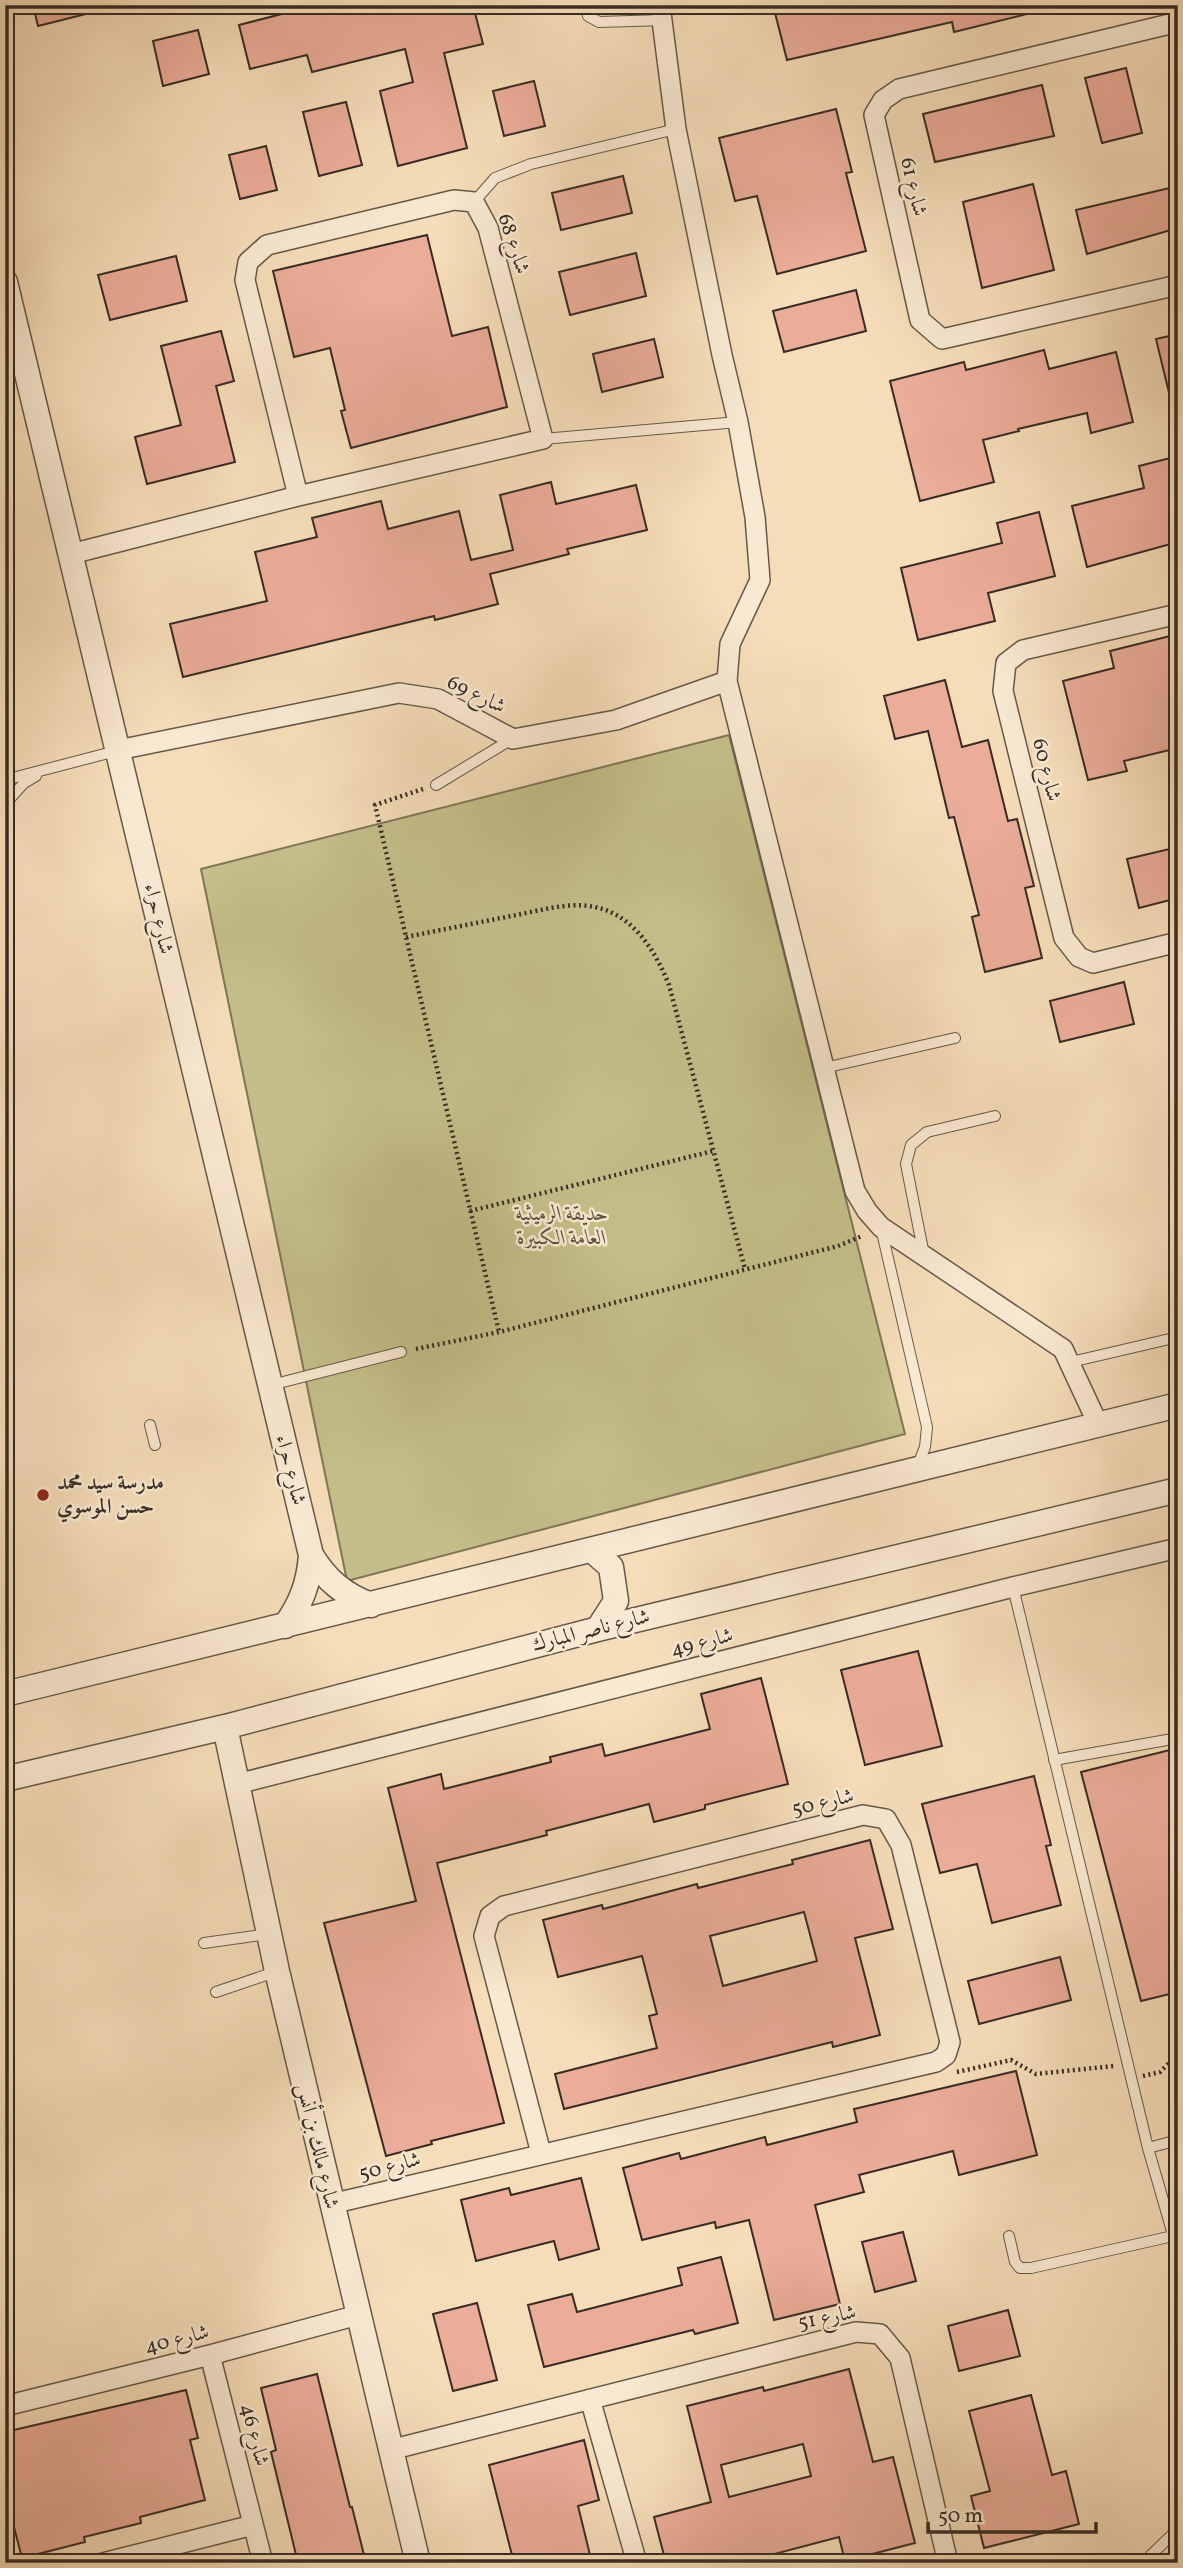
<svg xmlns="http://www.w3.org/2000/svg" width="1183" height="2568" viewBox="0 0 1183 2568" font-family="Vollkorn,Amiri,serif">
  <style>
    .green { fill: #c4bf8a; stroke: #7e7658; stroke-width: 2 }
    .building { fill: #ebac99; stroke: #372c25; stroke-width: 2; fill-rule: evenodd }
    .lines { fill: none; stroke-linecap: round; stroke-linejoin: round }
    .service-casing { stroke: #67584a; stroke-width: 12 }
    .minor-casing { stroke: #67584a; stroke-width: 22 }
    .tertiary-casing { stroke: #67584a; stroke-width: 27 }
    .path { stroke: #372c25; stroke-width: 4.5; stroke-dasharray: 2 3.5; stroke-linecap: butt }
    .service { stroke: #f9e9d2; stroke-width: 10 }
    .minor { stroke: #f9e9d2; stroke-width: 19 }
    .tertiary { stroke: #f9e9d2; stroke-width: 24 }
    .poi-dot { fill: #8f2418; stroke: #f9e9d2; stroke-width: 2.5 }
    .labels { text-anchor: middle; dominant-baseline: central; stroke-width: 5; stroke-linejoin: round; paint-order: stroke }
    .street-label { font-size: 21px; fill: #372c25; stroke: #f9e9d2 }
    .park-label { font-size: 21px; font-style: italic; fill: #5a513e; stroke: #f9e9d2 }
    .poi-label { font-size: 21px; font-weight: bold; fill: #372c25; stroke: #f9e9d2; text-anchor: start }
  </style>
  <rect width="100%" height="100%" fill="#f6ddb9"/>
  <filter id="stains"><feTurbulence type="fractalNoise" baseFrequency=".00286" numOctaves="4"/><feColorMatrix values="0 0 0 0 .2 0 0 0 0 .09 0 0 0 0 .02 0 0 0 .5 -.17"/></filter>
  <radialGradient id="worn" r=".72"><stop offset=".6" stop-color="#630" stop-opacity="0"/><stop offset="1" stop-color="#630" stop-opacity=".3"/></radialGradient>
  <!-- green -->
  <path class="green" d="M729,735L905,1434L347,1581L201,869Z"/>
  <!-- building -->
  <path class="building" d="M33,5H93L94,12L38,26Z
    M295,5H473L483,44L444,53L467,148L398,166L380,91L413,82L405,49L312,72L307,55L250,69L239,25L297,10Z
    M773,5H1034L1035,12L954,32L952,22L787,60Z
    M198,30L209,74L163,86L153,41Z
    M1126,68L1142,133L1102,143L1085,78Z
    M534,81L545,126L504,136L493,91Z
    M1042,85L1054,136L935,162L923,114Z
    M346,102L362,165L319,176L303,112Z
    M836,109L852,172L846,173L866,251L777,274L757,196L735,201L719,138Z
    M266,146L277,190L240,199L229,155Z
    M623,176L632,213L561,230L552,193Z
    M1033,184L1054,270L982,288L963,202Z
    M1178,186V228L1087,254L1076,210Z
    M427,235L452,336L488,327L507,407L351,448L341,411L345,410L330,348L294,357L273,271Z
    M636,253L646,296L570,315L559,272Z
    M176,256L187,301L110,320L98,275Z
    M856,290L866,331L784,352L773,311Z
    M221,331L234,381L216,386L235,462L147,484L135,437L181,425L161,346Z
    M1178,334V401H1171L1156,339Z
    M654,339L663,377L602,392L593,354Z
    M1044,350L1049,369L1116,352L1133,422L1091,433L1087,413L1018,429L1019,431L983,440L994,482L920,501L890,381L964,362L966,370Z
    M1178,456V542L1087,567L1072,506L1144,488L1139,466Z
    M551,482L556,504L636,485L647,530L567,549L569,554L490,574L498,604L435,620L434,616L183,677L170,624L267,601L255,552L317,537L312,518L381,501L388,529L459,511L471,560L513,550L500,495Z
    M1039,512L1055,576L988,593L995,621L918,640L901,568L1002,543L997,523Z
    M1178,634V748L1124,761L1127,771L1088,780L1063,681L1114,668L1110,651Z
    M945,680L962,747L988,740L1008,821L1017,819L1034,886L1025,888L1042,958L985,972L972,917L979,915L954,817L949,818L928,731L895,739L884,696Z
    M1178,847V898L1139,908L1127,859Z
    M1124,982L1134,1024L1060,1042L1050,1001Z
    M918,1651L942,1746L865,1765L841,1670Z
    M761,1678L788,1784L705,1805V1809L654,1822L649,1804L546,1831L547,1835L437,1863L504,2123L431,2141L432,2144L386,2156L324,1923L416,1901L388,1788L441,1774L444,1789L551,1762L550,1757L602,1744L605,1756L710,1729L701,1694Z
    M1178,1748V1992L1141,2001L1081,1772Z
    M1034,1776L1051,1845L1046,1846L1061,1905L992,1923L977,1864L940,1873L922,1804Z
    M870,1840L893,1929L855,1938L880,2035L833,2047L832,2042L564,2109L555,2074L657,2048L649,2016L657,2014L642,1956L558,1977L543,1920L602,1905L603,1909L697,1884L698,1888L793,1864L792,1860ZM804,1912L817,1961L723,1986L710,1936Z
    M1060,1957L1071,2000L979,2024L968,1981Z
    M1016,2071L1037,2155L959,2175L953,2151L859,2175L864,2192L815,2205L840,2304L774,2320L749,2220L716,2228L715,2222L642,2240L623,2168L679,2153L681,2159L765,2137L767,2145L857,2122L854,2109Z
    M581,2178L599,2249L559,2260L554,2241L476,2261L461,2200L509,2188L511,2195Z
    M903,2232L916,2281L875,2292L862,2242Z
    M721,2257L738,2323L695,2334L693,2330L544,2367L528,2305L572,2294L577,2312L682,2285L678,2268Z
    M477,2303L497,2380L453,2391L433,2314Z
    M1008,2310L1020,2356L959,2371L948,2326Z
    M849,2369L873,2462L893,2457L915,2543L845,2561L839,2537L740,2563H666L654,2517L711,2502L687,2406L763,2387L764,2391ZM803,2444L811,2476L729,2497L721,2465Z
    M317,2374L350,2507H352L366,2563H298L271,2452L276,2450L261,2388Z
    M186,2390L198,2438L190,2440L205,2500L140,2517L141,2523L84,2537L85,2542L22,2558L7,2500L13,2498L5,2468V2432Z
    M1031,2395L1052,2475L1066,2471L1079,2524L984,2548L971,2496L990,2491L969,2411Z
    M584,2440L599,2500L578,2506L592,2563H514L489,2465Z"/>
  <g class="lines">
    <!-- service casing -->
    <g class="service-casing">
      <path id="service" d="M586,5L588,16L599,22L663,20
        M474,202L495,178L531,164L676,129
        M543,439L738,422
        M5,780L116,751
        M436,785L512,739
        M5,804L24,783L36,776
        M824,1068L955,1038
        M881,1228L927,1427L925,1447L918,1465
        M924,1255L906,1164L911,1145L927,1132L995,1116
        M1071,1362L1178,1337
        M271,1385L401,1352
        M150,1425L155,1445
        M1013,1587L1148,2148L1178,2252
        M1054,1760L1178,1738
        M204,1943L268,1934
        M216,1992L275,1972
        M1148,2148L1178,2140
        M1009,2236L1015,2262L1020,2268H1031L1173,2236
        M1147,2563L1150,2556L1178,2529"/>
    </g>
    <!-- minor casing -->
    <g class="minor-casing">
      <path id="minor" d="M660,5L676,129L722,355L738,422L755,517L760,580L730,644L727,681L855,1191L867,1211L881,1227L1063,1349L1098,1424
        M1178,22L899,89L883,100L874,115L920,320L942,339L1178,285
        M71,554L298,496L543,439L488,228L474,202L454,200L267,245L248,262L245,280L298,496
        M1178,614L1023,650L1006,663L1003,691L1064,938L1079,957L1093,963L1178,942
        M118,750L399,693L438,699L513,739L616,720L727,681
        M237,1784L1013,1587L1178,1548
        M331,2204L936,2062L946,2055L950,2042L901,1845L886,1819L863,1815L504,1906L490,1916L484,1936L541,2153
        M210,2355L263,2563
        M590,2399L637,2563
        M5,2406L210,2355L358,2315
        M390,2450L856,2332L880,2334L900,2358L948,2563
        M103,2563L253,2525"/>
    </g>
    <!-- tertiary casing -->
    <g class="tertiary-casing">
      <path id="tertiary" d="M5,282L311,1555C309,1583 301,1604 285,1626
        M593,1551L611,1567L616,1601L598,1629
        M311,1555C326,1580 344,1595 371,1605
        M5,1694L1178,1405
        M225,1727L277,1971L418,2563
        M5,1779L225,1727L598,1629L1178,1490"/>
    </g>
    <!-- path -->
    <path class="path" d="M423,789L375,805L499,1332
      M406,937C441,930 476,923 511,916C528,913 546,908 564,906C621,899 650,938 669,985L745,1269
      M470,1211L713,1151
      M416,1349L499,1332L838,1246L862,1236
      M957,2072L1011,2060L1036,2074L1114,2066
      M1143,2076L1160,2072L1178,2054"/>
    <!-- service -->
    <use href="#service" class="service"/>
    <!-- minor -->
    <use href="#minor" class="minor"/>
    <!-- tertiary -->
    <use href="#tertiary" class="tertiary"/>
  </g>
  <!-- markers -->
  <circle class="poi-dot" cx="43" cy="1495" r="7"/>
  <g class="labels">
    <!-- street labels -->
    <g class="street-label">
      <text transform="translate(913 187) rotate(77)">شارع 61</text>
      <text transform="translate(513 244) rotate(72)">شارع 68</text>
      <text transform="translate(476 695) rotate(26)">شارع 69</text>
      <text transform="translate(1046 770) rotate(76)">شارع 60</text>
      <text transform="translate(158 919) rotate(77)">شارع حراء</text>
      <text transform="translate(290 1470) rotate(76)">شارع حراء</text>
      <text transform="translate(591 1631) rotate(-14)">شارع ناصر المبارك</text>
      <text transform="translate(702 1643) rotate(-14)">شارع 49</text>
      <text transform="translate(823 1803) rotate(-13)">شارع 50</text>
      <text transform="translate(317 2146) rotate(77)">شارع مالك بن أنس</text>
      <text transform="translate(390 2167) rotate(-14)">شارع 50</text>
      <text transform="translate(827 2318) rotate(-11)">شارع 51</text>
      <text transform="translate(177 2340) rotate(-14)">شارع 40</text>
      <text transform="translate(254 2435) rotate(76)">شارع 46</text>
    </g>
    <!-- park labels -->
    <g class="park-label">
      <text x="562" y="1214">حديقة الرميثية<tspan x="562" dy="24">العامة الكبيرة</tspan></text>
    </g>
    <!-- poi labels -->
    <g class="poi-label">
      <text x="57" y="1483">مدرسة سيد محمد<tspan x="57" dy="24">حسن الموسوي</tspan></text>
    </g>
  </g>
  <!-- margin -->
  <rect width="1183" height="2568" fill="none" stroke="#f6ddb9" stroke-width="28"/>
  <rect x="7" y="7" width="1169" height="2554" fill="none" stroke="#372c25" stroke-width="3.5"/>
  <rect x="14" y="14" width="1155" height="2540" fill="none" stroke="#372c25" stroke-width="2"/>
  <!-- scale -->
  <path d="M928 2522v10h168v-10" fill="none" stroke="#372c25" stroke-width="3.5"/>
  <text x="938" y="2522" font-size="21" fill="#372c25" stroke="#f9e9d2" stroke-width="5" paint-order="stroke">50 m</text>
  <rect width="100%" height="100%" filter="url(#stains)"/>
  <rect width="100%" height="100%" fill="url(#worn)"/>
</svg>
